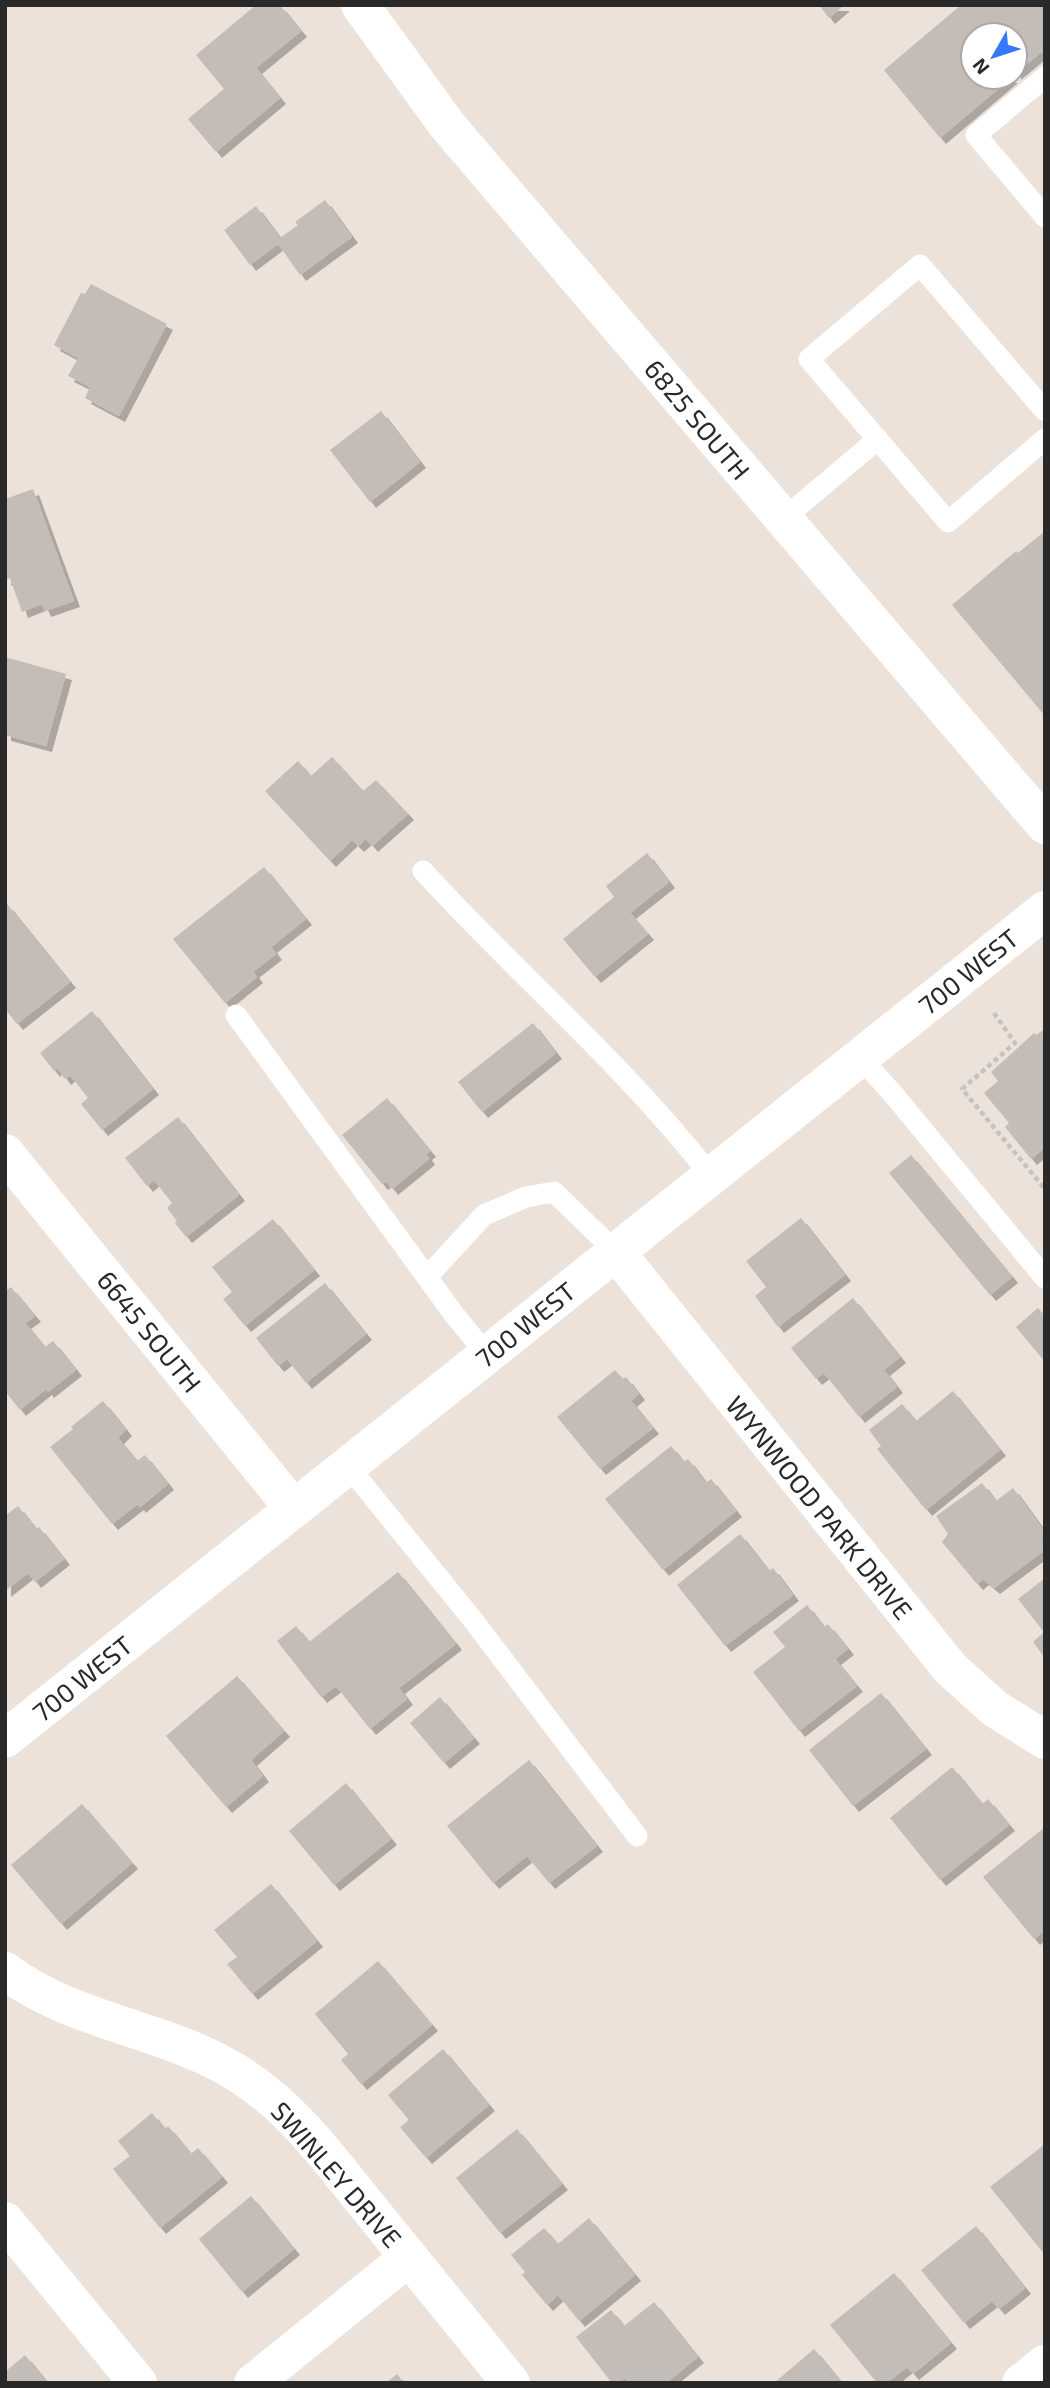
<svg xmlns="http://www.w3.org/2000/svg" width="1050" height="2388" viewBox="0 0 1050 2388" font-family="'Exo 2',sans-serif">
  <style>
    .building { fill: #c4bcb7; filter: url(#shadow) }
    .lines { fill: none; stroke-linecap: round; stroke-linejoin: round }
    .path { stroke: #c3c3c3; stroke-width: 4.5; stroke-dasharray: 5 3.5; stroke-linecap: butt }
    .lane { stroke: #fff; stroke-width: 21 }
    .street { stroke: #fff; stroke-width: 38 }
    .secondary { stroke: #fff; stroke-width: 38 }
    .labels { text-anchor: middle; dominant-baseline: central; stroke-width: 6; stroke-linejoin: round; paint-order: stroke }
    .street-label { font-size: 26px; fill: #292929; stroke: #fff }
  </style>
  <defs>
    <filter id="shadow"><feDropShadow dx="6" dy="6" stdDeviation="0" flood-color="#0004"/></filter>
  </defs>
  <rect width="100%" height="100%" fill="#ece2da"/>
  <!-- building -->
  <path class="building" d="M256,5H280L301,31L256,68L280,98L216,152L188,119L224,89L196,55Z
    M819,5H844L829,18Z
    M961,5H1045V49L1015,74V35H973V77H1012L940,138L884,70Z
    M325,200L352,237L300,275L278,244L250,265L224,230L256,206L280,238L298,225L295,222Z
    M91,284L167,324L119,416L85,398L90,387L68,376L78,358L54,345L81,293L85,294Z
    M381,411L420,462L370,502L330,450Z
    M33,489L74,601L45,611L42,604L22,612L10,578L5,580V499Z
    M1045,531V716L952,605L1016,551L1018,553Z
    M5,657L66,674L46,746L5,735Z
    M332,757L363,791L376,780L408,814L372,846L366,839L358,846L352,840L330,861L265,791L298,761L311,776Z
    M647,853L669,882L630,913L648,934L595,977L563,939L614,897L606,886Z
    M264,867L306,919L271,947L276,954L253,972L257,977L225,1003L173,939Z
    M7,904L70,982L17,1024L5,1009V906Z
    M92,1011L153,1089L102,1130L81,1104L88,1098L70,1075L65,1079L57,1068L54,1071L40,1053Z
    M533,1023L556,1053L482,1112L458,1082Z
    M1045,1029V1151L1043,1149L1031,1159L1005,1127L1009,1123L984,1093L998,1081L991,1072L1034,1033L1036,1035Z
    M387,1098L430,1151L426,1154L429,1159L392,1189L386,1181L382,1184L342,1135Z
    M178,1117L239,1195L186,1237L175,1223L177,1221L167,1208L172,1203L154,1180L147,1186L125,1158Z
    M911,1155L1012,1277L990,1295L889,1173Z
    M801,1218L845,1275L778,1327L755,1296L766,1287L746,1261Z
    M273,1219L314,1270L245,1326L223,1299L232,1292L212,1267Z
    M325,1283L366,1334L306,1383L287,1359L278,1366L256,1338Z
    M11,1287L35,1316L25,1323L45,1347L53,1341L76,1370L48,1392L46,1389L20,1410L5,1391V1291Z
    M853,1298L900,1357L884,1370L897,1387L859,1417L824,1373L816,1379L791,1348Z
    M1038,1308L1045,1316V1362L1016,1327Z
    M615,1370L623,1379L626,1377L639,1394L631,1401L653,1428L600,1469L557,1417Z
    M953,1391L1000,1450L926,1510L877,1449L881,1446L869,1430L902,1404L916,1421Z
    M103,1401L126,1430L118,1438L137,1461L145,1455L168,1484L140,1507L138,1504L112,1524L50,1447L73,1429L71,1427Z
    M671,1446L684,1462L688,1459L706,1483L711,1479L736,1511L663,1570L605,1499Z
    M982,1483L996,1501L1013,1488L1045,1532V1550L994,1588L983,1579L977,1584L942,1542L948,1534L936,1516Z
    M18,1506L36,1529L39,1527L64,1559L35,1582L28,1573L5,1591V1516Z
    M740,1534L769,1571L773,1568L793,1595L725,1646L677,1585Z
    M398,1572L456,1644L399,1688L407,1699L370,1729L336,1686L321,1697L277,1641L296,1626L309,1642Z
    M1045,1578V1658L1033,1642L1044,1632L1018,1599Z
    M807,1605L824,1627L828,1624L848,1649L835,1659L857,1686L799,1731L753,1672L785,1647L773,1632Z
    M237,1676L284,1731L251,1760L263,1776L226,1807L166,1736Z
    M881,1693L926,1749L853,1806L809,1750Z
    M440,1697L474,1738L444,1763L410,1723Z
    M529,1760L597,1846L549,1883L527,1856L493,1883L447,1826Z
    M952,1767L982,1804L988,1799L1009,1825L940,1880L890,1818Z
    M346,1783L391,1839L334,1885L289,1831Z
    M82,1804L132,1863L61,1924L11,1865Z
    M1045,1827V1930L1034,1939L983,1877Z
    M271,1884L317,1941L252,1994L227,1964L237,1957L214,1930Z
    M378,1961L432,2025L361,2084L341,2060L348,2054L315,2014Z
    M443,2049L489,2105L426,2158L400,2127L409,2120L388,2095Z
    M152,2113L165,2129L168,2126L191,2154L198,2148L222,2177L160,2228L113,2169L130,2156L118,2141Z
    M517,2129L562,2184L500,2233L456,2178Z
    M1045,2144V2255L990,2187Z
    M251,2196L294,2249L242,2292L199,2239Z
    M589,2218L635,2275L579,2321L558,2295L547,2305L522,2275L525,2272L511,2255L544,2228L558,2244Z
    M976,2226L1025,2288L999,2309L992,2301L964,2323L921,2270Z
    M894,2273L951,2343L913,2374L907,2367L887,2383H877L830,2325Z
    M654,2302L698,2357L666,2383H629L625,2378L618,2383H612L576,2337L611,2310L624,2326Z
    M814,2349L842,2383H774Z
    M25,2355L48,2383H5V2372Z
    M397,2374L404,2383H386Z"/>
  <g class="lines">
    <!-- path -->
    <path class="path" d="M994,1013L1015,1043L962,1089L1045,1189"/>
    <!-- lane -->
    <path class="lane" d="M1045,77L976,135L1045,217
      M1045,411L920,265L809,359L948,522L1045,439
      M783,519L878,439
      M423,871C517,974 625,1065 711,1176
      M236,1015L453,1313L487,1355
      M860,1057L893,1094L1045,1278
      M427,1277L484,1215L526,1197L554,1192L616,1252
      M348,1466L473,1620L637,1836"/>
    <!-- street -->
    <path class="street" d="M360,5L447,125L1045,825
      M5,1153L294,1509
      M616,1252L950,1668L994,1708L1045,1740
      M5,1971C76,2024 168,2028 242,2076C296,2111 333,2164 373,2213C419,2270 465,2326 511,2383
      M5,2221L138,2383
      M253,2383L409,2257
      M1021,2383L1045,2364"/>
    <!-- secondary -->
    <path class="secondary" d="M5,1739L1045,910"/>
  </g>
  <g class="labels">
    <!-- street labels -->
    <g class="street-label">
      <text transform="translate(698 419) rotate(50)">6825 SOUTH</text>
      <text transform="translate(968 971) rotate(-39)">700 WEST</text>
      <text transform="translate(525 1324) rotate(-39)">700 WEST</text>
      <text transform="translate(150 1331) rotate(51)">6645 SOUTH</text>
      <text transform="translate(820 1507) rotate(51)">WYNWOOD PARK DRIVE</text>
      <text transform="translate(82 1678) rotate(-39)">700 WEST</text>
      <text transform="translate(337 2174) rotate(49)">SWINLEY DRIVE</text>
    </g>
  </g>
  <!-- border -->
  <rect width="1050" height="2388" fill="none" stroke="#292929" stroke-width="14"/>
  <!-- north arrow -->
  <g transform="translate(994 56) rotate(231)"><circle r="33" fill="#ffffff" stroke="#a9a9a9" stroke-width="2"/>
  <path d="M0-5L12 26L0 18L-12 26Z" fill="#3578fe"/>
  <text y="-10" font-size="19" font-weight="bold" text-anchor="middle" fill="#292929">N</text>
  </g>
</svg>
